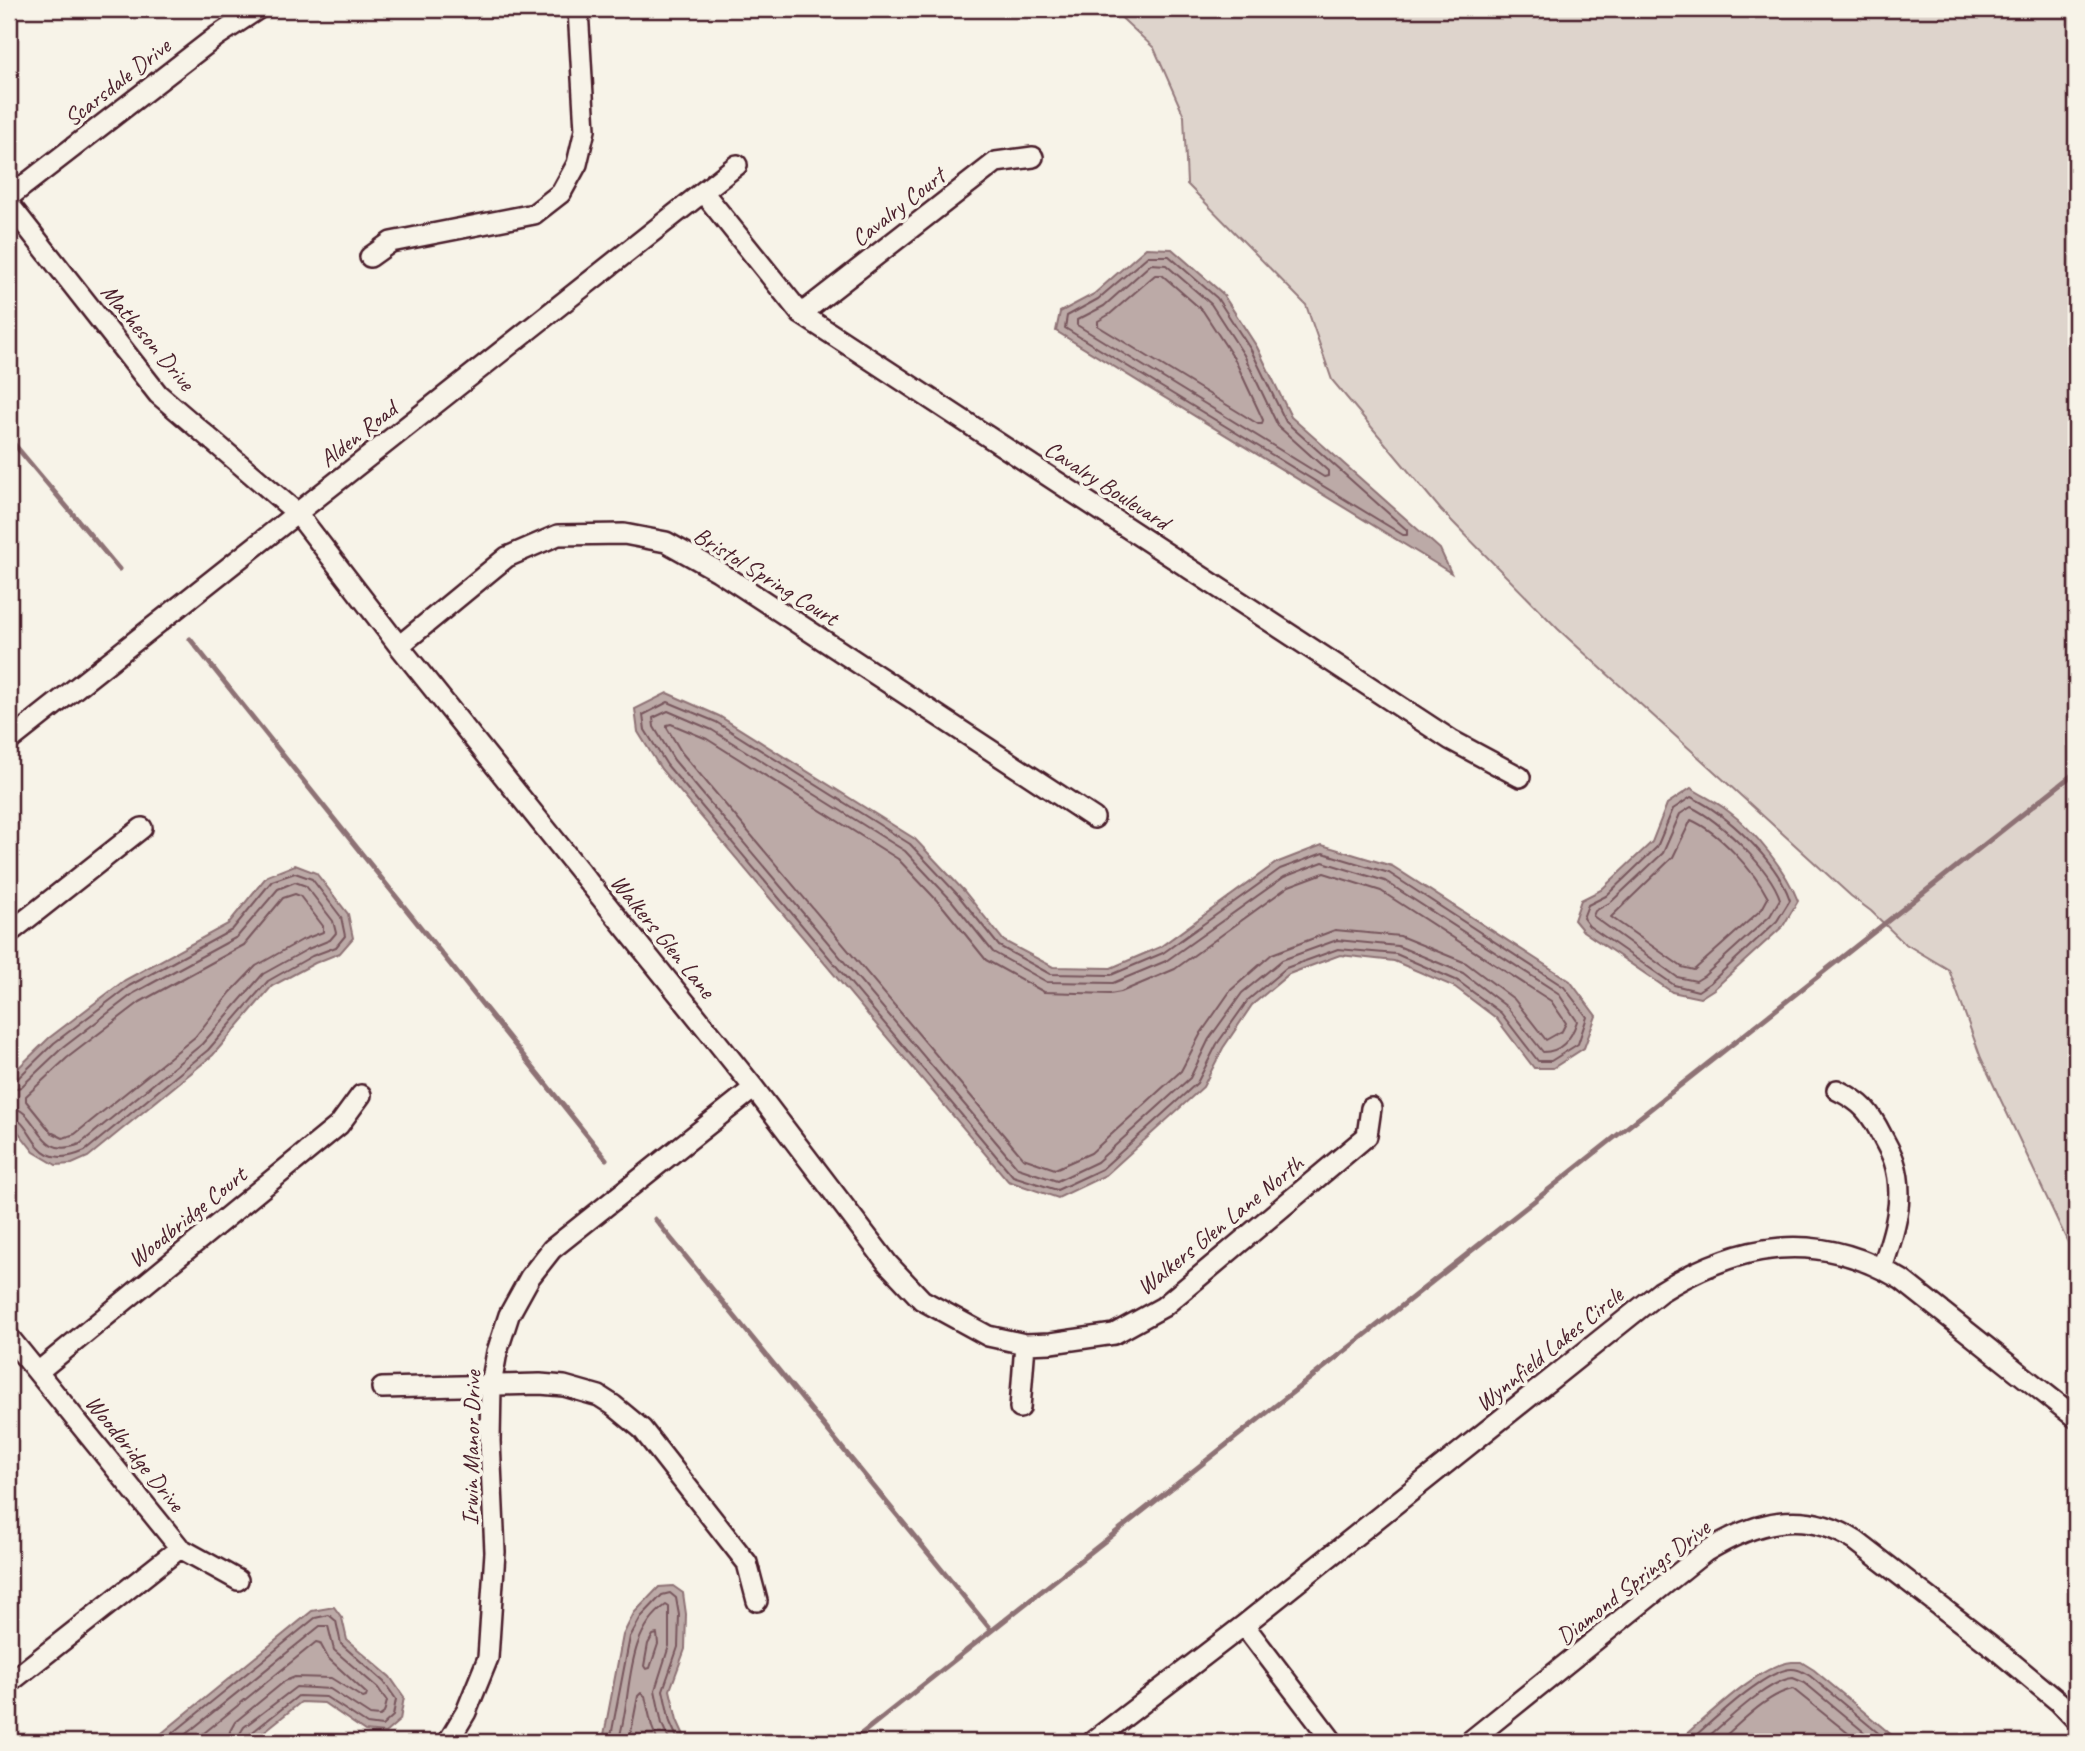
<svg xmlns="http://www.w3.org/2000/svg" width="2085" height="1751" viewBox="0 0 2085 1751" font-family="Caveat,sans-serif">
  <style>
    .green { fill: #ded4cc; stroke: #947a7c; stroke-width: 2 }
    .water { fill: #bcaaa7; stroke: #8e7275; stroke-width: 2 }
    .lines { fill: none; stroke-linecap: round; stroke-linejoin: round }
    .shore { stroke: #78575d; stroke-width: 2 }
    .stream { stroke: #8e7275; stroke-width: 5 }
    .street-casing { stroke: #4a1f2b; stroke-width: 24 }
    .street { stroke: #f7f3e8; stroke-width: 19 }
    .labels { text-anchor: middle; dominant-baseline: central; stroke-width: 7; stroke-linejoin: round; paint-order: stroke }
    .street-label { font-size: 24px; fill: #4a1f2b; stroke: #f7f3e8 }
  </style>
  <rect width="100%" height="100%" fill="#f7f3e8"/>
  <filter id="ink" filterUnits="userSpaceOnUse"><feTurbulence type="fractalNoise" baseFrequency=".0143" numOctaves="2"/><feDisplacementMap in="SourceGraphic" scale="14" xChannelSelector="R" yChannelSelector="G"/><feConvolveMatrix kernelMatrix="1 2 1 2 8 2 1 2 1" color-interpolation-filters="sRGB"/></filter>
  <g filter="url(#ink)">
    <!-- green -->
    <path class="green" d="M1112,9H2076V1253L2071,1249L1981,1058L1949,970L1904,943L1871,911L1851,896L1558,629L1441,510L1332,380L1306,305L1187,184L1184,116L1154,48Z"/>
    <!-- water -->
    <path class="water" d="M1146,248L1172,249L1222,293L1257,347L1291,417L1440,549L1451,573L1056,331L1060,312L1094,294Z
      M667,693L719,716L915,839L964,891L1004,941L1053,967L1111,968L1160,947L1276,863L1322,845L1392,866L1570,981L1596,1016L1584,1048L1553,1068H1534L1496,1018L1455,987L1394,961L1340,955L1289,974L1252,1005L1223,1048L1203,1087L1106,1175L1058,1198L1008,1181L661,769L638,732L635,709Z
      M1691,788C1703,796 1717,802 1728,811C1754,830 1787,872 1798,901L1783,926L1714,989L1700,998L1672,992L1583,931L1574,920L1581,900L1601,890L1652,842L1667,804Z
      M295,865L316,873L348,914L353,938L340,953L315,963L272,986L213,1055L88,1157L72,1164L56,1165L34,1152L9,1120V1077L49,1038L125,980L228,924L267,876Z
      M673,1586L683,1593L686,1614L685,1649L670,1690L677,1720L687,1742H600L604,1735L623,1635L634,1613L659,1587Z
      M334,1607L342,1618L347,1640L390,1677L404,1697L400,1720L385,1733L365,1731L324,1703L301,1702L251,1742H151L312,1611Z
      M1792,1662H1801L1814,1670L1900,1742H1677C1704,1720 1758,1665 1792,1662Z"/>
    <g class="lines">
      <!-- shore -->
      <path class="shore" d="M1148,256H1169L1217,298L1251,350L1286,422L1407,530V535H1403L1065,328L1067,316L1098,299Z
        M1151,264L1166,265L1211,304L1244,355L1278,426L1328,471V476L1324,477L1077,325V320L1104,306Z
        M1155,275H1162L1203,311L1235,360L1263,420L1262,424H1258L1098,326V321L1110,314Z
        M668,702L716,722L910,844L958,895L999,946L1050,974L1111,975L1163,953L1280,869L1323,853L1389,873L1564,987L1587,1017L1578,1044L1551,1061H1538L1501,1013L1458,981L1396,954L1338,949L1286,968L1248,1000L1217,1044L1197,1083L1102,1169L1057,1190L1013,1176L667,765L645,730L643,715Z
        M668,711L712,730L905,851L952,901L993,952L1047,982L1113,983L1166,961L1284,877L1323,862L1385,881L1558,993L1577,1021C1572,1037 1562,1052 1543,1052L1507,1007L1463,973L1398,946L1337,940L1282,960L1242,993L1209,1039L1190,1078L1097,1162L1057,1181L1018,1168L674,760L654,727L653,718Z
        M671,724L707,739L898,859L944,908L986,960L1044,992L1110,994L1121,992L1175,969L1289,886L1324,873L1381,891L1551,1001L1566,1023L1562,1031L1546,1040L1514,999L1466,963L1400,936L1335,930L1272,954L1231,990L1201,1033L1181,1071L1091,1153L1055,1169L1023,1158L682,753L667,728V725Z
        M1691,797C1727,814 1777,861 1790,900L1777,921L1710,983L1698,991L1674,985L1589,926L1583,918L1588,905L1606,896L1657,847L1673,809Z
        M1691,807C1720,821 1770,868 1780,899L1770,916L1704,976L1696,981L1677,977L1593,916L1595,911L1611,902L1663,853L1680,814Z
        M1691,820C1719,832 1754,871 1768,898L1762,909L1694,970L1682,967L1611,917L1673,857Z
        M295,894L300,896L323,926V932L302,940L256,966L231,992L195,1037L75,1134L63,1138L51,1132L26,1101V1096L67,1058L140,1002L244,945L283,898Z
        M9,1082L16,1080L54,1043L129,986L232,930L272,881L295,873L312,879L341,917L345,936L336,947L312,956L268,981L208,1050L85,1151C30,1175 36,1120 9,1116
        M9,1090L21,1087L60,1050L134,993L237,937L278,889L295,882L306,886L333,921L336,933L330,940L308,949L263,974L202,1044L80,1144C35,1162 41,1109 9,1107
        M657,1634L658,1644L650,1668L646,1669L644,1666L648,1644L653,1635Z
        M162,1742L315,1618L329,1615L336,1621L341,1644L384,1682L396,1699L393,1716L382,1726L367,1724L326,1697L298,1696L250,1734L247,1742
        M176,1742L320,1626H328L334,1650L378,1688L387,1701L384,1713L380,1716L370,1715L330,1689L296,1687L244,1727L239,1735L238,1742
        M193,1742L316,1642L320,1643L328,1658L367,1694L366,1697L363,1698L331,1678L295,1677L285,1681L235,1722L230,1731L228,1742
        M608,1742L611,1736L630,1637L641,1617L662,1595L670,1593L676,1598L679,1615L678,1647L663,1690L670,1722L679,1742
        M618,1742C633,1697 623,1635 666,1605L669,1607V1646L655,1690L662,1724L670,1742
        M629,1742L638,1696L641,1693L645,1696L652,1727L658,1742
        M1688,1742C1712,1722 1756,1678 1785,1670C1795,1667 1802,1671 1810,1676L1889,1742
        M1702,1742C1723,1725 1767,1680 1793,1678L1805,1683L1876,1742
        M1718,1742C1740,1724 1765,1695 1793,1689L1859,1742"/>
      <!-- stream -->
      <path class="stream" d="M9,438L119,569
        M190,639L606,1159
        M655,1219L991,1630
        M851,1742L2076,772"/>
      <!-- street casing -->
      <g class="street-casing">
        <path id="street" d="M703,192L801,314L1451,740L1520,777
          M9,197L217,36L258,9
          M9,204L158,394L297,513L399,646L754,1088L888,1264L922,1300L988,1336L1025,1344L1051,1343L1114,1334L1163,1307L1367,1136L1371,1108
          M370,257L391,242L534,214L561,193L577,164L585,130L578,9
          M801,314L996,162L1033,157
          M399,646L507,557L558,535L624,534L666,542L718,571L1094,818
          M9,741L737,165
          M9,933L142,828
          M1837,1090C1862,1102 1870,1112 1882,1136C1886,1144 1891,1152 1894,1161C1906,1197 1894,1234 1882,1268
          M9,1337L180,1548L238,1580
          M39,1371L339,1125L361,1095
          M382,1388L540,1384L564,1386L599,1396L613,1405L642,1429L747,1563L757,1601
          M1020,1408L1025,1344
          M1244,1625L1333,1742
          M9,1683L180,1548
          M448,1742L466,1712L488,1658L495,1552L490,1441L491,1385L497,1352L509,1315L530,1277L552,1249L754,1088
          M1092,1742L1244,1625L1660,1292C1740,1242 1818,1229 1902,1280L2076,1418
          M1469,1742L1705,1552C1754,1522 1803,1507 1856,1541L1993,1647L2059,1702L2076,1720"/>
      </g>
      <!-- street -->
      <use href="#street" class="street"/>
    </g>
  </g>
  <g class="labels">
    <!-- street labels -->
    <g class="street-label">
      <text transform="translate(117 82) rotate(-38)">Scarsdale Drive</text>
      <text transform="translate(898 207) rotate(-38)">Cavalry Court</text>
      <text transform="translate(148 337) rotate(50)">Matheson Drive</text>
      <text transform="translate(358 434) rotate(-38)">Alden Road</text>
      <text transform="translate(1107 485) rotate(33)">Cavalry Boulevard</text>
      <text transform="translate(766 576) rotate(32)">Bristol Spring Court</text>
      <text transform="translate(663 936) rotate(51)">Walkers Glen Lane</text>
      <text transform="translate(187 1217) rotate(-39)">Woodbridge Court</text>
      <text transform="translate(1220 1225) rotate(-39)">Walkers Glen Lane North</text>
      <text transform="translate(1549 1349) rotate(-39)">Wynnfield Lakes Circle</text>
      <text transform="translate(471 1448) rotate(-89)">Irwin Manor Drive</text>
      <text transform="translate(135 1453) rotate(51)">Woodbridge Drive</text>
      <text transform="translate(1633 1582) rotate(-38)">Diamond Springs Drive</text>
    </g>
  </g>
  <!-- margin -->
  <rect width="2085" height="1751" fill="none" stroke="#f7f3e8" stroke-width="35"/>
  <rect x="18" y="18" width="2050" height="1716" fill="none" stroke="#4a1f2b" stroke-width="2.5" filter="url(#ink)"/>
</svg>
